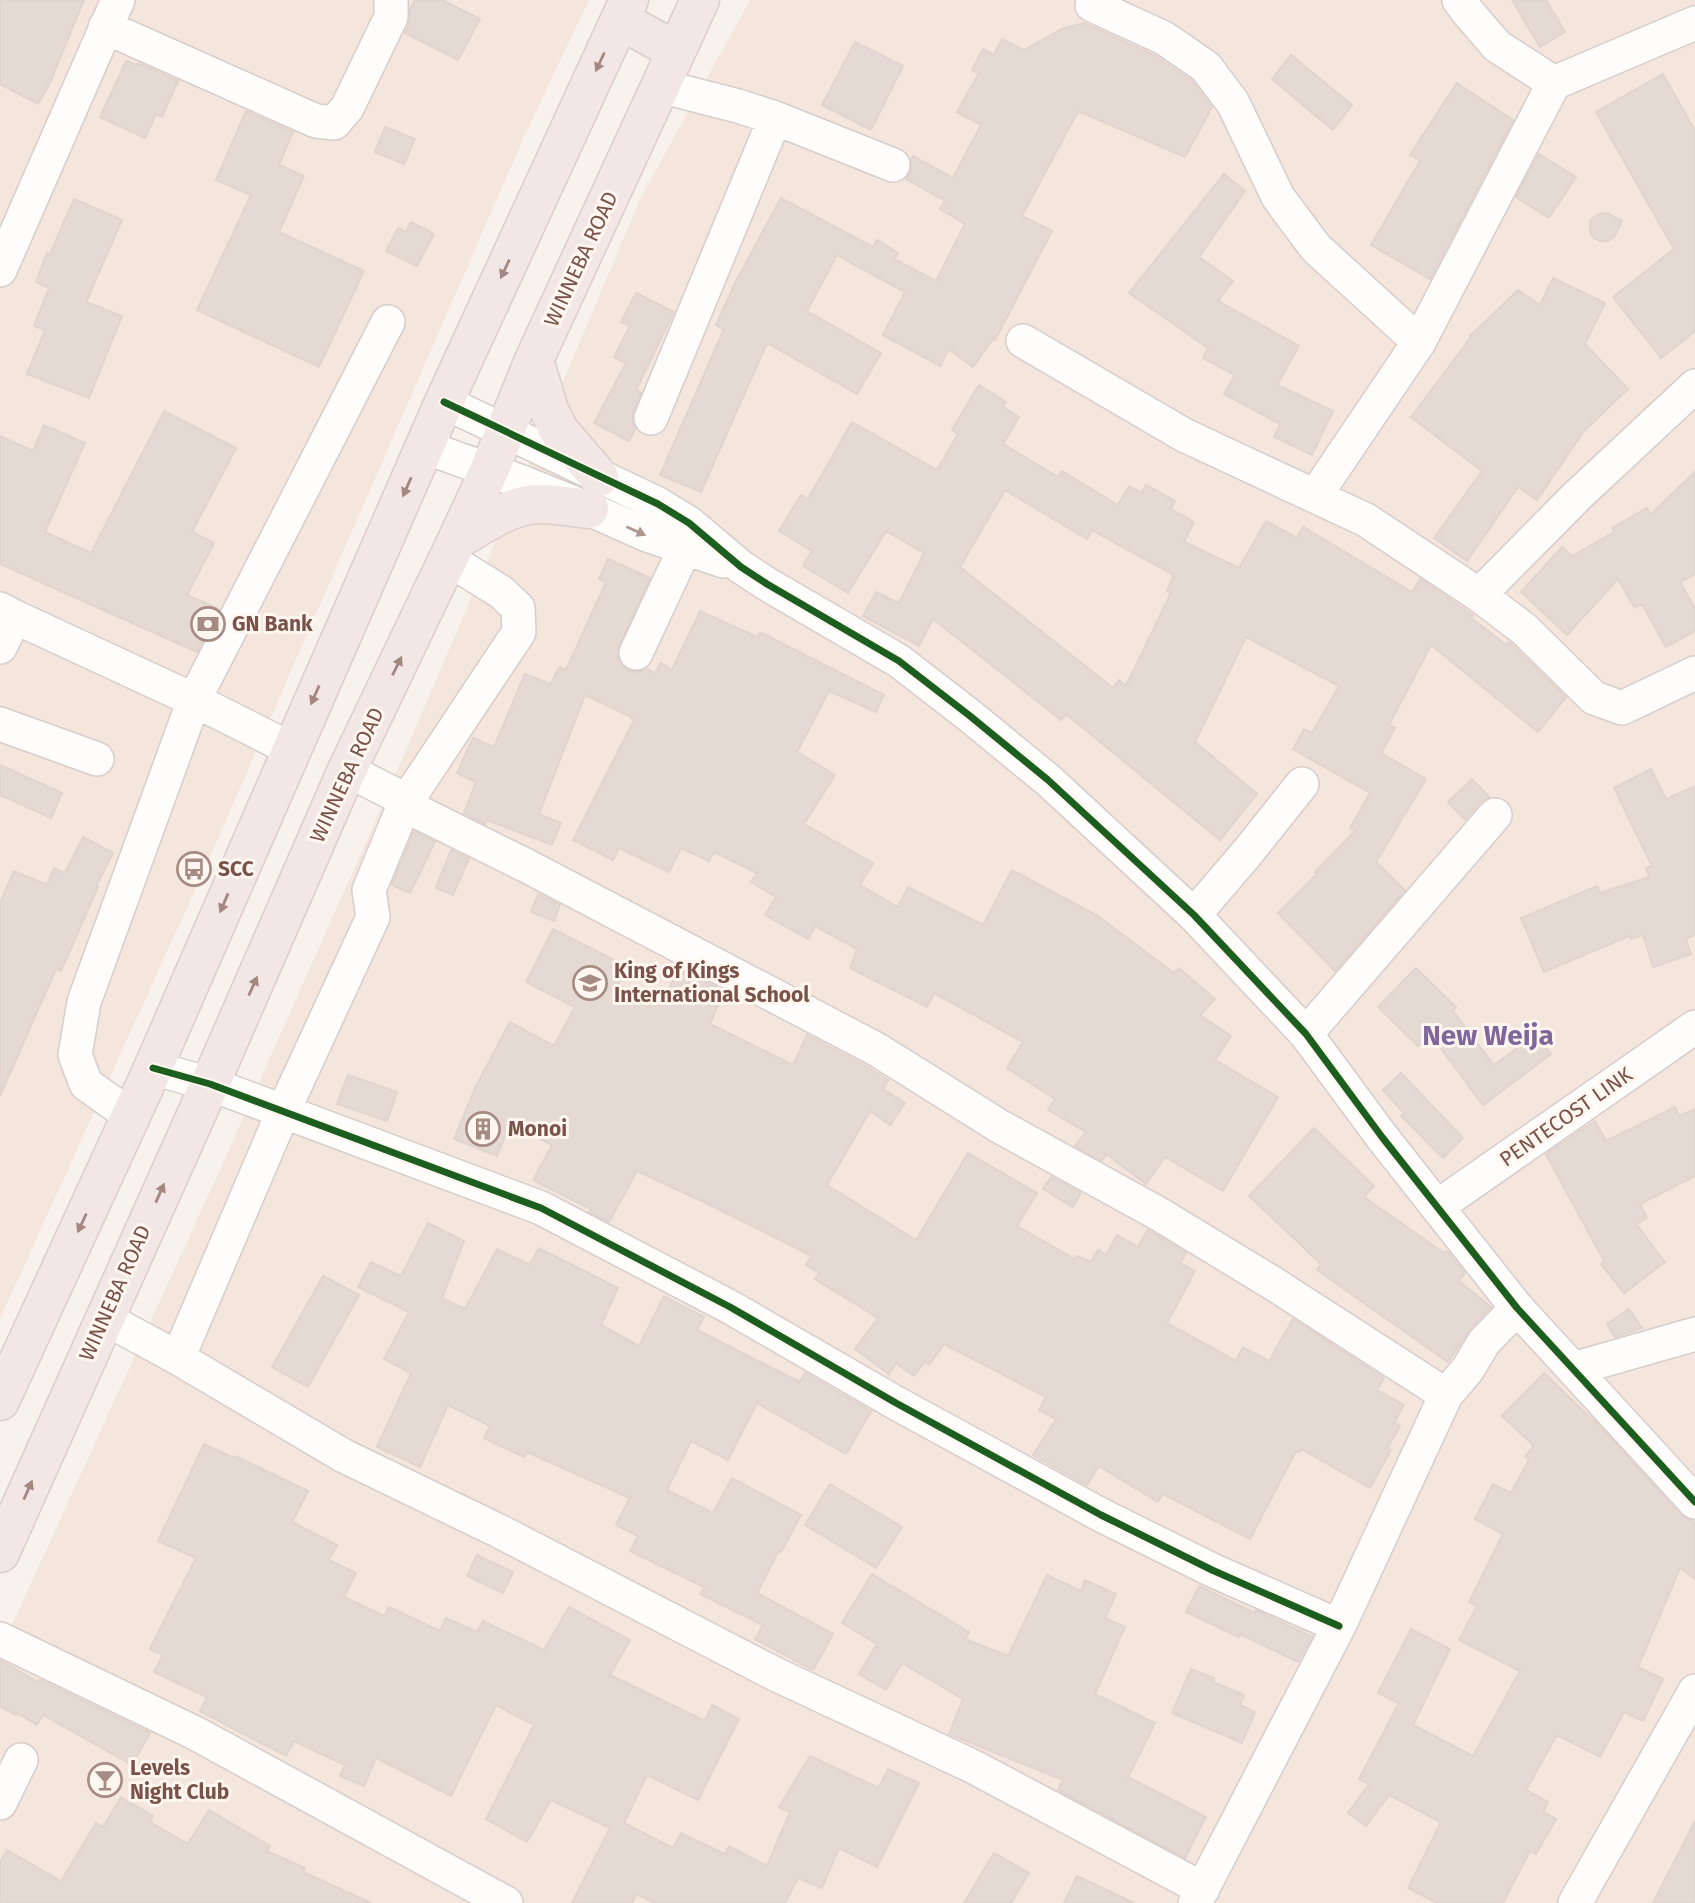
<svg xmlns="http://www.w3.org/2000/svg" width="1695" height="1903" viewBox="0 0 1695 1903" font-family="'Fira Sans',sans-serif">
  <style>
    .residential { fill: #f4e6dd }
    .building { fill: #e5d9d4; stroke: #e1d4cf; stroke-width: 2; fill-rule: evenodd }
    .lines { fill: none; stroke-linecap: round; stroke-linejoin: round }
    .minor-casing { stroke: #d7cdca; stroke-width: 36 }
    .highway-casing { stroke: #daceca; stroke-width: 41 }
    .minor { stroke: #fefdfc; stroke-width: 33 }
    .highway { stroke: #f2e7e5; stroke-width: 38 }
    .cycleway-casing { stroke: #fff6ef; stroke-width: 11 }
    .cycleway { stroke: #1b5e20; stroke-width: 7 }
    .oneway { fill: #a38780 }
    .oneway2 { fill: #ae9791 }
    .labels { text-anchor: middle; dominant-baseline: central; stroke-width: 6; stroke-linejoin: round; paint-order: stroke }
    .street-label { font-size: 21px; fill: #79534a; stroke: #fff6ef }
    .poi-label { font-size: 21px; font-weight: bold; fill: #79534a; stroke: #fff6ef; text-anchor: start }
    .district-label { font-size: 28px; font-weight: bold; fill: #81669c; stroke: #fff6ef }
  </style>
  <rect width="100%" height="100%" fill="#f8f2ed"/>
  <!-- residential -->
  <path class="residential" d="M0,0H589L524,137L210,857L0,1319Z
    M750,0H1695V1903H0V1651L227,1154L368,838L485,566L641,197Z"/>
  <!-- building -->
  <path class="building" d="M0,0H84L49,85L38,104L0,84Z
    M415,0H442L480,19L458,60L405,33L409,25L410,9Z
    M1512,0H1546L1565,32L1540,47Z
    M1084,23L1154,55L1192,81L1212,107L1185,157L1078,111L1022,216L1052,231L995,340L993,339L973,367L949,349L940,366L883,335L905,292L837,255L807,311L881,353L857,394L767,343L701,492L660,475L724,329L716,325L735,283L781,198L873,247L877,240L898,253L894,259L936,281L965,224L940,209L945,201L906,179L911,171V159L913,156L953,178L981,125L957,112L979,73L972,70L983,49L994,55L1002,39L1024,50L1062,29Z
    M855,42L903,66L871,130L822,105Z
    M1291,55L1352,105L1333,130L1272,79Z
    M126,61L136,65L138,63L178,81L162,117L156,114L145,138L100,117Z
    M1663,74L1695,131V331L1661,358L1613,297L1674,249L1596,112Z
    M1457,83L1513,120L1430,279L1371,245L1420,161L1410,155Z
    M246,111L293,132L279,165L304,176L279,232L364,271L319,367L197,310L251,195L216,180Z
    M385,127L415,139L404,164L375,152Z
    M1539,154L1576,177L1549,218L1516,197Z
    M1224,174L1245,191L1199,257L1233,281L1218,301L1299,346L1277,385L1333,411L1312,455L1274,437L1280,424L1224,394L1235,375L1203,358L1208,348L1129,293Z
    M74,199L122,220L86,302L122,316L89,398L27,374L45,330L34,326L49,288L36,282L47,253L50,254Z
    M1607,213L1622,221L1614,237L1608,241H1600L1594,238L1590,232V220L1599,214Z
    M411,222L434,234L417,266L386,251L398,228L406,232Z
    M1553,278L1605,303L1585,344L1628,389L1583,432L1537,500L1518,487L1467,561L1434,538L1482,471L1411,417L1471,337L1470,336L1518,290L1540,305Z
    M636,293L674,312L636,390L641,393L633,411L632,420L635,429L629,441L594,423L626,363L614,357L630,326L621,322Z
    M979,385L1006,402L1003,407L1019,417L1003,444L1058,477L1062,471L1118,505L1129,486L1142,493L1146,485L1175,501L1171,509L1194,522L1184,542L1239,568L1266,521L1297,538L1303,527L1412,592L1420,579L1473,615L1471,618L1506,645L1509,642L1511,644L1566,697L1538,732L1431,645L1389,725L1395,728L1381,753L1426,779L1376,862L1405,890L1335,971L1278,913L1317,874L1315,872L1355,831L1350,828L1370,793L1293,749L1304,729L1312,733L1339,686L1246,637L1195,742L1257,794L1220,840L1066,714L1061,720L933,619L919,646L863,616L876,592L899,603L924,553L886,531L848,593L803,566L812,551L779,531L801,495L808,499L852,422L937,470L958,434L952,430ZM1005,490L1087,539L1092,530L1174,575L1167,591L1171,593L1126,686L1119,680L1113,688L960,567Z
    M164,411L236,448L192,532L214,543L187,595L219,609L197,652L0,564V436L33,451L44,425L85,443L45,532L91,553Z
    M1695,472V574L1680,582L1695,609V631L1666,647L1642,604L1635,608L1618,579L1567,635L1521,592L1562,547L1572,556L1614,532L1612,528L1647,508L1650,515Z
    M608,559L650,578L616,653L620,663L627,670L637,672L647,669L655,673L661,663L672,670L700,611L757,637L760,632L884,695L876,712L829,691L797,752L835,775L804,824L873,863L860,885L898,907L908,887L983,925L1012,870L1098,916L1174,973L1179,968L1215,999L1200,1015L1231,1036L1215,1060L1278,1097L1223,1191L1165,1157L1146,1184L1106,1154L1102,1161L1075,1146L1086,1132L1048,1110L1055,1099L1007,1068L1023,1042L934,993L927,1007L850,968L857,949L815,926L808,939L765,915L776,897L751,882L757,873L714,852L709,861L681,848L669,872L619,848L613,860L573,840L634,720L631,718L632,717L585,695L539,814L561,823L552,845L487,820L485,824L464,813L476,782L457,773L473,738L494,747L525,674L551,684L559,667L566,670L606,582L599,579Z
    M0,765L62,793L51,818L0,795Z
    M1651,769L1666,799L1695,786V935L1686,939L1691,954L1653,967L1643,935L1631,939L1629,936L1544,972L1521,918L1597,886L1600,893L1649,877L1646,868L1652,866L1614,788Z
    M1472,779L1489,797L1480,802L1465,820L1448,802Z
    M414,831L435,842L410,893L392,885Z
    M83,837L113,853L96,886L98,887L61,971L56,969L0,1096V903L14,871L47,885L54,868L65,873Z
    M451,850L469,859L453,895L436,888Z
    M538,894L560,905L554,921L531,912Z
    M553,929L614,960L610,969L623,975L618,985L662,1006L678,967L724,991L710,1024L793,1065L807,1035L866,1066L888,1080L883,1089L905,1103L890,1125L870,1111L827,1185L916,1240L968,1153L1037,1193L1017,1226L1075,1259L1077,1256L1091,1262L1098,1250L1106,1255L1117,1235L1138,1247L1148,1230L1186,1253L1180,1263L1195,1271L1167,1323L1236,1361L1243,1347L1269,1361L1293,1319L1384,1378L1377,1390L1404,1405L1394,1423L1400,1426L1387,1449L1391,1450L1370,1488L1301,1449L1299,1453L1296,1451L1250,1539L1163,1494L1158,1502L1099,1466L1087,1485L1033,1455L1056,1419L1039,1410L1046,1397L944,1344L929,1365L925,1362L914,1376L896,1363L889,1374L855,1349L878,1318L815,1279L820,1273L806,1265L812,1256L710,1205L637,1171L609,1222L589,1212L591,1209L533,1180L552,1145L510,1123L497,1156L454,1139L476,1086L510,1022L554,1046L575,1007L526,982Z
    M1416,968L1456,1007L1453,1011L1494,1065L1536,1034L1551,1054L1483,1105L1430,1034L1418,1046L1378,1007Z
    M1401,1073L1463,1138L1443,1158L1401,1116L1404,1113L1383,1090Z
    M348,1075L397,1092L387,1121L337,1104Z
    M1675,1107L1679,1116L1695,1109V1176L1640,1204L1647,1218L1636,1224L1665,1262L1624,1293L1601,1264L1604,1261L1546,1154L1595,1121L1606,1141Z
    M1314,1128L1374,1186L1364,1197L1444,1253L1446,1251L1448,1252L1465,1273L1459,1281L1491,1307L1470,1329L1448,1362L1317,1270L1321,1264L1249,1196Z
    M1051,1177L1081,1193L1073,1207L1043,1189Z
    M428,1223L464,1241L442,1298L465,1309L497,1249L530,1265L539,1248L618,1288L601,1325L639,1346L664,1296L704,1317L697,1330L800,1382L805,1373L871,1411L846,1454L757,1403L728,1460L691,1441L667,1490L713,1513L732,1478L801,1515L781,1552L779,1550L757,1593L833,1634L813,1670L755,1639L763,1625L700,1594L704,1587L630,1551L638,1536L616,1525L630,1498L527,1452L524,1457L484,1438L490,1426L448,1405L420,1467L377,1447L411,1373L384,1359L409,1312L358,1287L371,1262L401,1276Z
    M323,1276L359,1295L308,1387L272,1367Z
    M1629,1309L1642,1328L1615,1337L1607,1324Z
    M1544,1373L1600,1427L1681,1515L1695,1522V1579L1680,1568L1638,1667L1663,1679L1643,1721L1624,1712L1600,1757L1557,1735L1526,1790L1548,1802L1543,1812L1556,1819L1536,1854L1530,1851L1503,1903H1437L1408,1888L1441,1822L1389,1795L1366,1826L1348,1813L1369,1784L1359,1779L1399,1703L1378,1693L1411,1629L1450,1649L1413,1725L1473,1756L1520,1671L1459,1640L1477,1606L1469,1602L1503,1534L1475,1519L1493,1484L1511,1493L1529,1460L1525,1456L1534,1446L1502,1416Z
    M204,1444L234,1458L235,1456L308,1491L292,1522L337,1545L329,1560L356,1573L344,1597L384,1616L389,1607L440,1631L446,1618L477,1632L483,1621L544,1650L569,1607L630,1640L610,1675L705,1721L712,1705L739,1719L698,1800L647,1775L624,1823L673,1848L681,1833L725,1854L729,1846L767,1866L790,1812L779,1807L810,1756L879,1788L888,1769L919,1783L877,1867L839,1848L822,1888L798,1878L785,1903H655L636,1894L632,1903H572L610,1828L551,1800L527,1842L486,1819L534,1725L496,1705L451,1796L376,1758L364,1786L340,1776L345,1765L294,1741L286,1756L200,1711L207,1697L154,1672L163,1655L150,1649L196,1558L158,1541Z
    M830,1484L902,1527L876,1568L805,1525Z
    M477,1555L513,1572L503,1593L467,1576Z
    M872,1574L969,1632L965,1639L1008,1656L1047,1575L1081,1591L1085,1580L1116,1594L1105,1618L1125,1627L1095,1694L1155,1723L1128,1777L1206,1817L1185,1858L1058,1790L1063,1780L949,1734L963,1699L902,1663L886,1690L859,1674L877,1644L842,1623Z
    M1199,1586L1255,1613L1256,1610L1268,1616L1312,1637L1298,1662L1240,1634L1239,1637L1186,1612Z
    M0,1660L38,1682L40,1680L150,1733L132,1765L43,1715L37,1725L17,1713L16,1715L0,1706Z
    M1191,1669L1214,1678L1213,1682L1244,1695L1240,1705L1255,1712L1242,1743L1172,1713Z
    M121,1797L153,1816L150,1822L188,1844L209,1810L270,1846L267,1851L305,1868L303,1872L371,1903H0V1862L7,1850L61,1881L96,1823L103,1827Z
    M1695,1821V1903H1653Z
    M994,1853L1029,1873L1011,1903H964Z
    M1077,1876L1134,1903H1064Z"/>
  <g class="lines">
    <!-- minor casing -->
    <g class="minor-casing">
      <path id="minor" d="M1459,0L1466,10L1497,46L1554,83
        M1092,5L1164,38L1206,67L1233,103L1278,197L1316,248L1419,342
        M105,27L316,121L334,123L347,108L391,17V0
        M660,86L738,106L775,118L893,165
        M0,270L118,0
        M1023,341L1184,435L1366,520L1479,595L1524,629L1594,698L1622,708L1695,673
        M444,402L658,504L689,523L741,567L767,584L899,661L970,716L1048,780L1194,915L1306,1034L1382,1137L1517,1308L1695,1502
        M651,418L775,118
        M425,447L522,482L589,509L647,535L723,561
        M1315,496L1419,342L1554,83L1695,23
        M1479,595L1577,496L1695,386
        M0,609L15,617L194,700L291,749
        M0,647L15,617
        M636,653L685,548
        M0,724L97,759
        M347,770L394,794L404,805L527,866L876,1049L999,1126L1159,1214L1274,1284L1446,1395
        M1194,915L1247,853L1302,784
        M1306,1034L1495,815
        M153,1068L210,1084L541,1208L730,1307L896,1403L1101,1515L1212,1570L1339,1626
        M131,1116L86,1084L75,1055L84,1002L194,700L388,322
        M1438,1206L1695,1027
        M104,1318L178,1358L344,1456L499,1531L775,1674L972,1766L1203,1889
        M178,1358L283,1112L373,917L369,890L404,805L519,632L518,608L501,592L448,559
        M1573,1369L1695,1334
        M0,1639L195,1733L506,1903
        M0,1803L21,1760
        M1195,1903L1339,1626L1446,1395L1468,1369L1484,1342L1517,1308
        M1575,1903L1695,1691"/>
    </g>
    <!-- highway casing -->
    <g class="highway-casing">
      <path id="highway" d="M620,20L676,51
        M534,360L549,410L558,429L599,477
        M457,540C481,526 509,505 538,504C555,504 572,507 589,509
        M0,1401L153,1068L444,402L629,0
        M0,1553L210,1084L347,770L457,540L489,471L534,360L700,0"/>
    </g>
    <!-- minor -->
    <use href="#minor" class="minor"/>
    <!-- highway -->
    <use href="#highway" class="highway"/>
    <!-- cycleway casing -->
    <g class="cycleway-casing">
      <path id="cycleway" d="M444,402L658,504L689,523L741,567L767,584L899,661L970,716L1048,780L1194,915L1306,1034L1382,1137L1517,1308L1695,1502
        M153,1068L210,1084L541,1208L730,1307L896,1403L1101,1515L1212,1570L1339,1626"/>
    </g>
    <!-- cycleway -->
    <use href="#cycleway" class="cycleway"/>
  </g>
  <!-- one-way arrows -->
  <defs><path id="oneway-solid" d="M-6-.8H1V-3.2L6.5 0L1 3.2V.8H-6Z" transform="scale(1.75)"/></defs>
  <g class="oneway">
    <use href="#oneway-solid" transform="translate(600 62) rotate(115)"/>
    <use href="#oneway-solid" transform="translate(505 269) rotate(115)"/>
    <use href="#oneway-solid" transform="translate(407 487) rotate(114)"/>
    <use href="#oneway-solid" transform="translate(397 666) rotate(-64)"/>
    <use href="#oneway-solid" transform="translate(315 695) rotate(114)"/>
    <use href="#oneway-solid" transform="translate(224 903) rotate(113)"/>
    <use href="#oneway-solid" transform="translate(253 986) rotate(-66)"/>
    <use href="#oneway-solid" transform="translate(160 1193) rotate(-66)"/>
    <use href="#oneway-solid" transform="translate(82 1223) rotate(115)"/>
    <use href="#oneway-solid" transform="translate(28 1490) rotate(-66)"/>
  </g>
  <use class="oneway2" href="#oneway-solid" transform="translate(636 531) rotate(24)"/>
  <!-- icons -->
  <defs>
    <g id="bank-ring" transform="scale(1.75)"><circle r="9.5" fill="#fff6ef" stroke="#a58b83" stroke-width="1.5"/><path d="M-6-4H6V4H-6ZM0-2.3a2.3 2.3 0 1 0 0 4.6a2.3 2.3 0 1 0 0-4.6Z" fill="#a58b83"/></g>
    <g id="bus-ring" transform="scale(1.75)"><circle r="9.5" fill="#fff6ef" stroke="#a58b83" stroke-width="1.5"/><path d="M-5-6H5V4H4V6H2V4H-2V6H-4V4H-5ZM-3.5-4V0h7V-4ZM-3.5 1.2v1.5H-2V1.2ZM2 1.2v1.5H3.5V1.2Z" fill="#a58b83"/></g>
    <g id="school-ring" transform="scale(1.75)"><circle r="9.5" fill="#fff6ef" stroke="#a58b83" stroke-width="1.5"/><path d="M0-5L7-2L0 1L-7-2ZM-4 1L0 2.5L4 1V4Q0 6-4 4Z" fill="#a58b83"/></g>
    <g id="building-ring" transform="scale(1.75)"><circle r="9.5" fill="#fff6ef" stroke="#a58b83" stroke-width="1.5"/><path d="M-4-6H4V6H1V3H-1V6H-4ZM-2.5-4.3h1.7v1.8h-1.7ZM.8-4.3h1.7v1.8H.8ZM-2.5-1h1.7V.8h-1.7ZM.8-1h1.7V.8H.8Z" fill="#a58b83"/></g>
    <g id="bar-ring" transform="scale(1.75)"><circle r="9.5" fill="#fff6ef" stroke="#a58b83" stroke-width="1.5"/><path d="M-6-5H6L.8 .8V4.5H3.5V6h-7V4.5H-.8V.8Z" fill="#a58b83"/></g>
  </defs>
  <g fill-rule="evenodd">
    <use href="#bank-ring" x="208" y="624"/>
    <use href="#bus-ring" x="194" y="869"/>
    <use href="#school-ring" x="590" y="983"/>
    <use href="#building-ring" x="483" y="1129"/>
    <use href="#bar-ring" x="105" y="1780"/>
  </g>
  <g class="labels">
    <!-- street labels -->
    <g class="street-label">
      <text transform="translate(581 259) rotate(-65)">WINNEBA ROAD</text>
      <text transform="translate(347 775) rotate(-65)">WINNEBA ROAD</text>
      <text transform="translate(1566 1117) rotate(-35)">PENTECOST LINK</text>
      <text transform="translate(115 1293) rotate(-66)">WINNEBA ROAD</text>
    </g>
    <!-- poi labels -->
    <g class="poi-label">
      <text x="232" y="624">GN Bank</text>
      <text x="218" y="869">SCC</text>
      <text x="614" y="971">King of Kings<tspan x="614" dy="24">International School</tspan></text>
      <text x="508" y="1129">Monoi</text>
      <text x="130" y="1768">Levels<tspan x="130" dy="24">Night Club</tspan></text>
    </g>
    <!-- district labels -->
    <g class="district-label">
      <text x="1488" y="1035">New Weija</text>
    </g>
  </g>
</svg>
